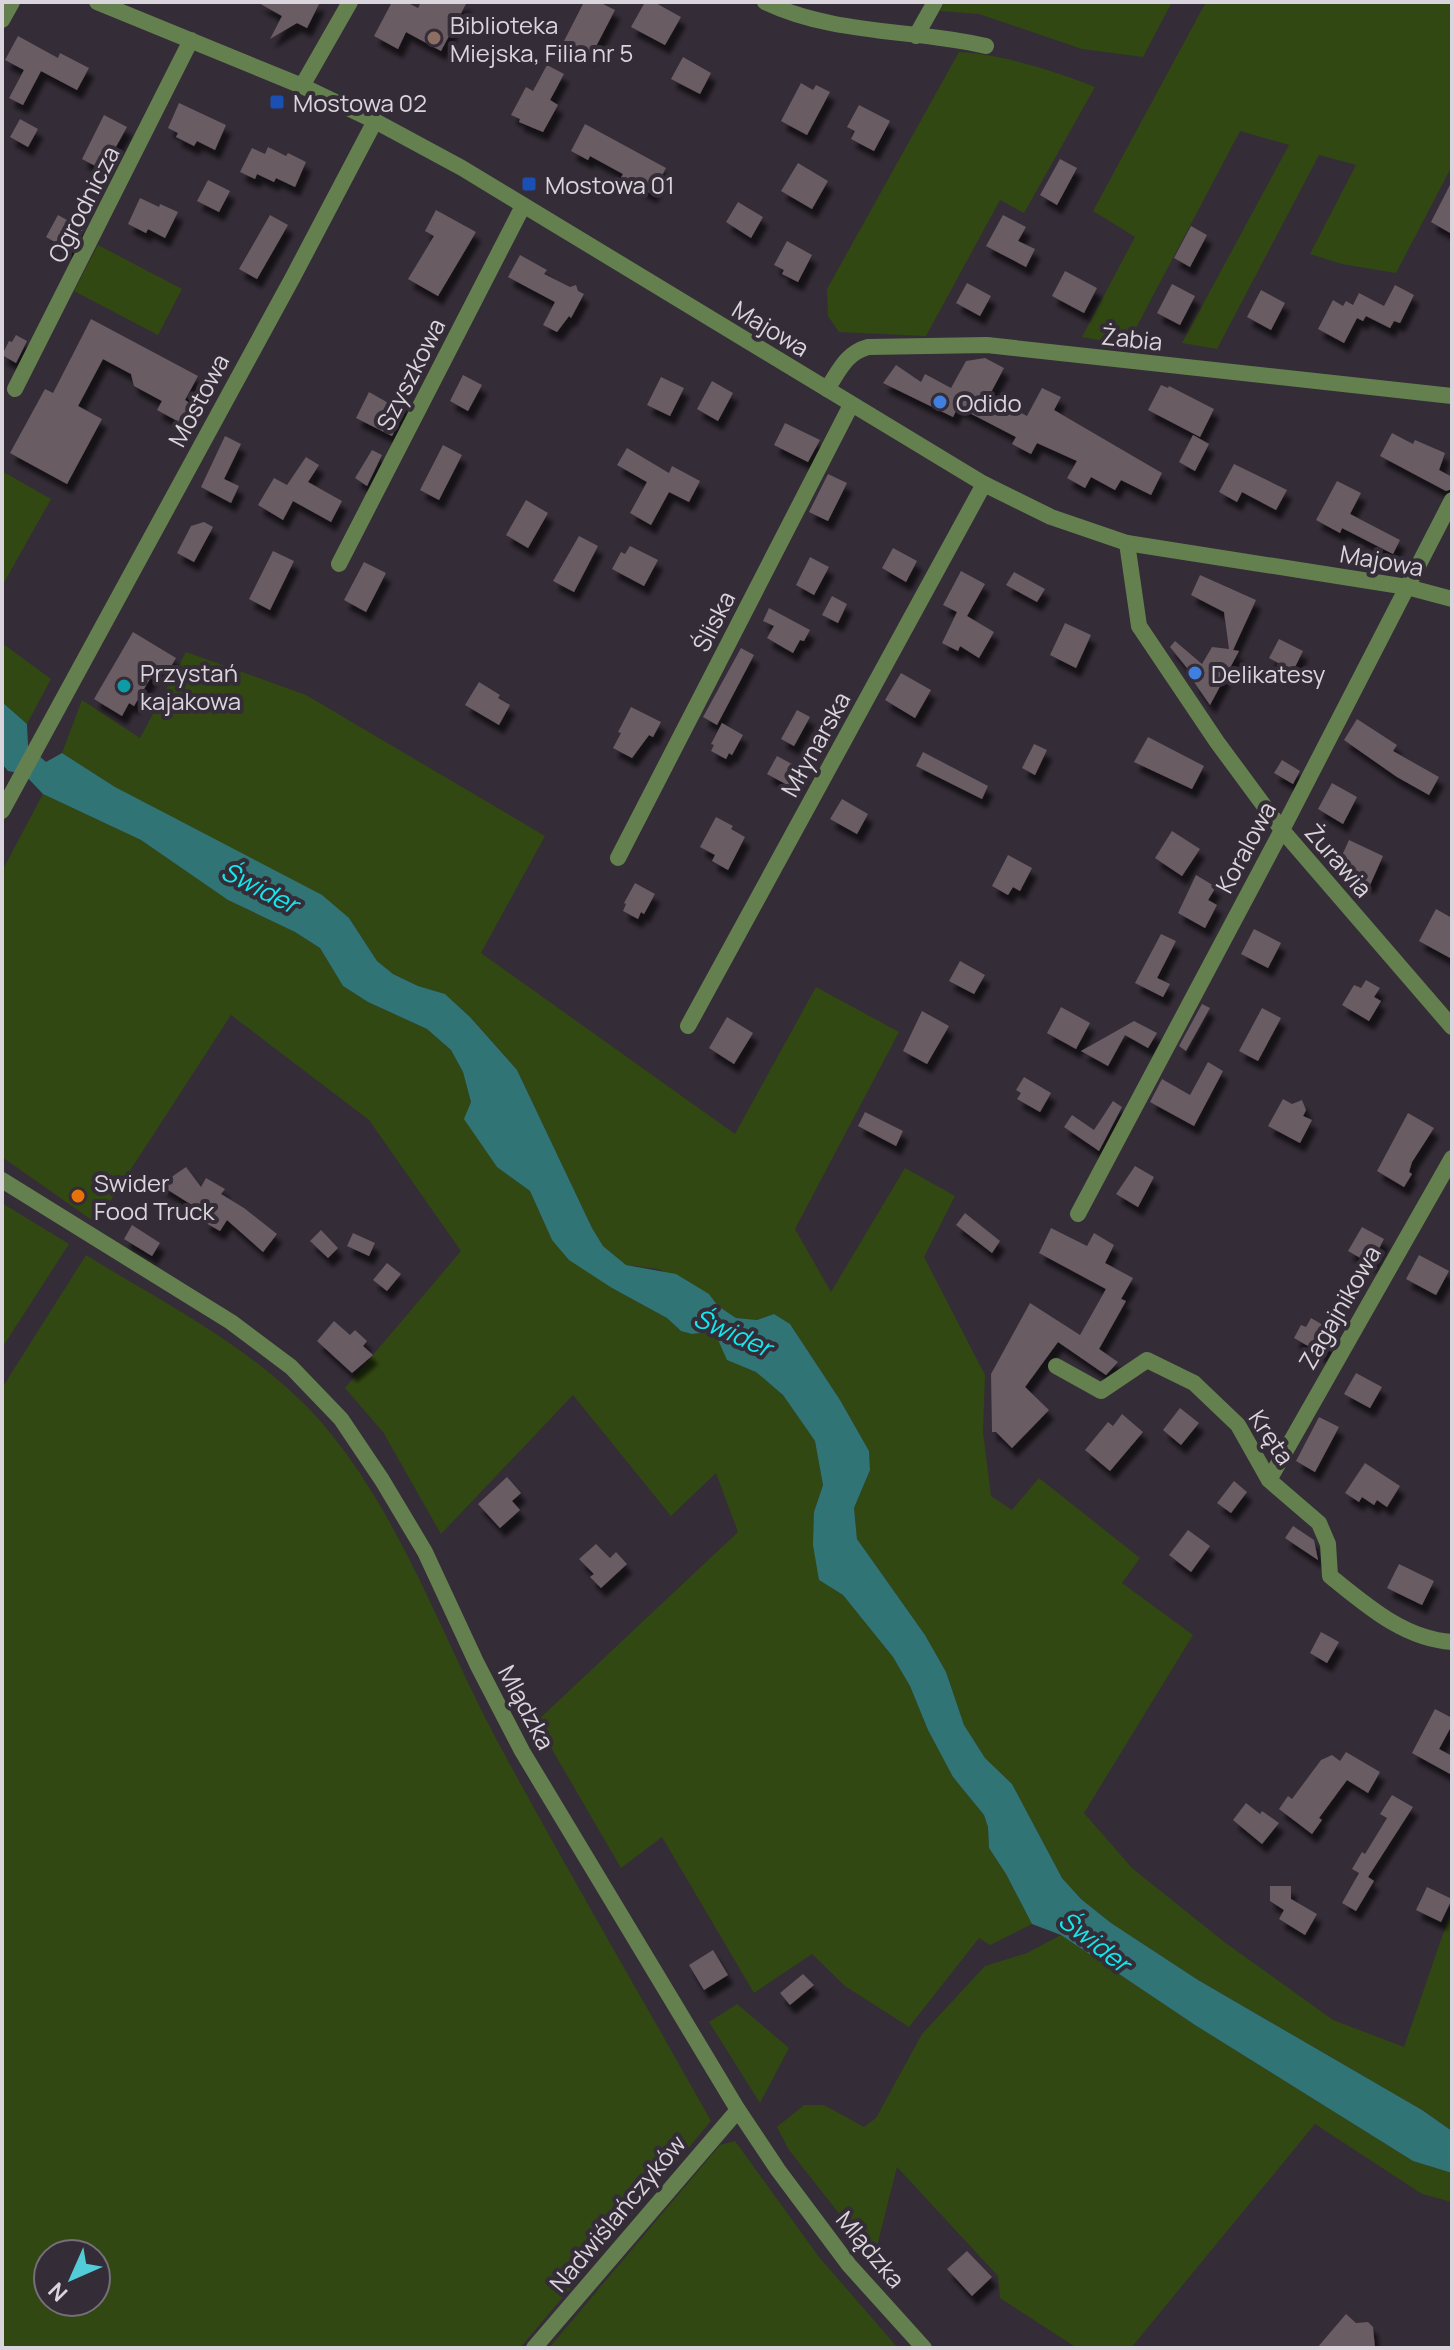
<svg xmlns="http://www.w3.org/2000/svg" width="1454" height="2350" viewBox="0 0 1454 2350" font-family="Manrope,sans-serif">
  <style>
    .green { fill: #324812; fill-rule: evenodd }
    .water { fill: #317475 }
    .building { fill: #6a5b63; filter: url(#shadow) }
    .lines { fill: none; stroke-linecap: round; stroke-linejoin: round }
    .minor { stroke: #65804f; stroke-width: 16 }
    .tertiary { stroke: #65804f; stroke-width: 16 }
    .education-dot { fill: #8d6e63; stroke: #342c37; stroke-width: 3 }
    .transit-dot { fill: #1a4fb4; stroke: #342c37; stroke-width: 3 }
    .shop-dot { fill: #3f7fe0; stroke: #342c37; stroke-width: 3 }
    .culture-dot { fill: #0f9aa8; stroke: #342c37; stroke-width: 3 }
    .food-dot { fill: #e8710a; stroke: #342c37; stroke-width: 3 }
    .labels { text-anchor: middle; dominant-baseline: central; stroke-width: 8; stroke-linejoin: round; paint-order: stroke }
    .poi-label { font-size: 24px; fill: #dad4dc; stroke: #342c37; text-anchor: start }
    .street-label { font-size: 24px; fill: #dad4dc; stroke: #342c37 }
    .water-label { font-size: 26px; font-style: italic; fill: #13e7ec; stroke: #342c37 }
  </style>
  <defs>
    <filter id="shadow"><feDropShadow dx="5" dy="9" stdDeviation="2" flood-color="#0009"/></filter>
  </defs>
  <rect width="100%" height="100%" fill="#342c37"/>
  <!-- green -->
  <path class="green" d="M945,2H1172L1143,57L1082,49L979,14L940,11Z
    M1206,2H1452V166L1396,273L1342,264L1310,254L1356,165L1319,155L1217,349L1182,343L1289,145L1240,131L1127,345L1082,337L1135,237L1093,211Z
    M959,52C1001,54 1055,71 1095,87L1024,213L1000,200L926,336L839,332L828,316L827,289Z
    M98,245L182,289L158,335L74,291Z
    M2,471L51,499L2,586Z
    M2,643L51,679L27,724L2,702Z
    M186,652L306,695L545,836L481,953L735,1134L816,987L899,1032L795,1229L831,1292L905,1168L955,1196L924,1257L985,1375L983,1432L991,1496L1012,1510L1039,1478L1140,1558L1122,1583L1193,1635L1084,1813L1132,1868L1223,1941L1333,2020L1404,2047L1452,1908V2131L1422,2110L1198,1980L1111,1923L1081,1899L1062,1878L1012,1784L985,1758L964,1725L946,1672L925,1635L857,1539L854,1508L870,1470L869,1451L840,1400L790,1324L774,1314L757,1320L736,1318L718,1306L709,1294L658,1269L626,1265L603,1246L592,1228L517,1070L470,1017L445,994L418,986L393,974L377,961L349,918L115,787L62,753L82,700L140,738Z
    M43,794L141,840L228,900L295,932L320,948L343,986L368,1002L427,1029L451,1050L463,1072L471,1102L497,1167L530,1191L552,1240L612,1288L667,1318L681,1331L692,1334L710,1332L719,1342L728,1360L756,1372L783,1395L815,1441L823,1485L814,1512L819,1580L843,1595L893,1657L910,1686L928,1730L953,1777L984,1815L988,1827L989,1848L1006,1874L1032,1924L990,1945L979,1938L909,2027L845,1986L812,1954L754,1993L662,1837L621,1868L536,1722L738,1532L716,1473L671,1516L573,1395L441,1534L383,1432L345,1388L461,1251L369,1120L231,1015L96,1223L2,1157V871Z
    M2,1203L69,1244L2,1348Z
    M86,1255C167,1305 258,1350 322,1423C402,1516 442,1639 500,1746C568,1872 641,1996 711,2121L520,2348H2V1388ZM48,2254H96V2302H48Z
    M1061,1935L1195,2025L1413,2161L1452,2173V2202L1422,2194L1315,2124L1131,2348H1077L1000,2298L998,2276L897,2167L874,2258L789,2150L777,2127L804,2105H824L864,2127L876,2118L922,2034L985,1966L1027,1953Z
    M737,2004L789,2048L760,2103L709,2022Z
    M735,2141L819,2257L898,2348H549L720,2145Z"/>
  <!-- water -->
  <path class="water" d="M2,702L27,724L28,746L46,762L62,753L115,787L322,895L349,918L377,961L393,974L418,986L445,994L470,1017L517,1070L592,1228L603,1246L626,1265L676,1274L709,1294L718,1306L736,1318L757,1320L774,1314L790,1324L840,1400L869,1451L870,1470L854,1508L857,1539L925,1635L946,1672L964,1725L985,1758L1012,1784L1062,1878L1081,1899L1111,1923L1198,1980L1422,2110L1452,2131V2173L1413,2161L1195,2025L1061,1935L1032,1924L1006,1874L989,1848L988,1827L984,1815L953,1777L928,1730L910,1686L893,1657L843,1595L819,1580L813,1545L814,1512L823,1485L815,1441L783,1395L756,1372L727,1360L719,1342L710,1332L692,1334L681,1331L667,1318L612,1288L569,1260L552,1240L530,1191L497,1167L464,1119L471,1102L463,1072L451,1050L427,1029L368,1002L343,986L320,948L295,932L228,900L141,840L43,794L24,774L8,771L2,764Z"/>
  <!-- building -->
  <path class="building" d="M257,2H320L307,28L297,23L270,39L282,16Z
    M392,2H406L418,8L421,2H467L441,51L406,32L398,49L374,36Z
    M584,2H599L615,10L591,56L564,41Z
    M645,2H654L681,17L665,45L631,27Z
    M18,36L58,58L60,53L89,68L77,90L41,71L23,105L9,98L24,70L5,60Z
    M683,57L711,73L700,94L671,79Z
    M547,65L564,74L550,100L558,105L543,132L519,122L520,119L511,115L526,87L533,91Z
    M801,83L813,90L816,85L830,92L807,135L781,121Z
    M179,103L226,125L215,150L197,141L194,146L176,137L178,133L168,128Z
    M859,105L890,121L874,151L851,139L855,131L847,127Z
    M104,115L127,127L103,170L82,159Z
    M20,119L38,129L28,147L10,137Z
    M585,124L666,168L652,194L621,178L623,174L590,156L588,160L571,151Z
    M268,147L286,156L288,153L306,162L295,187L276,178L274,182L257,174L255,179L240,172L252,148L265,154Z
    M1060,159L1077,168L1057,205L1040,195Z
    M798,163L828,181L812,209L781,191Z
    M208,180L230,191L219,212L197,201Z
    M1452,181V234L1431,222Z
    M140,198L159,207L160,204L178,212L165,238L148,229L146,233L128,224Z
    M738,202L763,217L751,238L726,222Z
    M436,210L476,232L438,296L408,279L434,236L425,231Z
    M58,215L83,229L72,252L46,237Z
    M270,215L288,225L257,279L239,269Z
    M1003,215L1026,227L1018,241L1035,249L1026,267L986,246Z
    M1191,226L1207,235L1190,267L1174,258Z
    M787,241L812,255L798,282L782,274L784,270L774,265Z
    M520,255L547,270L544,274L570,287L576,285L578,291L584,294L571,318L569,316L557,332L543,325L555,302L508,277Z
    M1065,271L1097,288L1084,313L1052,296Z
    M967,283L991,296L980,316L956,303Z
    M1172,284L1195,296L1180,325L1157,313Z
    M1395,285L1414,295L1400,323L1394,321L1390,328L1366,316L1363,321L1357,318L1344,343L1318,329L1333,300L1343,306L1346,301L1353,305L1359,293L1384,306Z
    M1261,290L1285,303L1271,330L1247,317Z
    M91,319L198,376L185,400L193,405L183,424L157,410L162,401L134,386L131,374L103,359L78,406L102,419L67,484L10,453L45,389L53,393Z
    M16,335L27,341L16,363L2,355L9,341L12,342Z
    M985,358L1004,368L989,396L1027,416L1042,388L1061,397L1054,410L1162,473L1151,495L1121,480L1115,490L1091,477L1085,488L1067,478L1077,461L1037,443L1031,454L1012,444L1016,437L958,407L953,417L883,383L896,365L921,382L925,374L951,388L966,361Z
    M463,375L482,385L468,411L450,401Z
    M661,377L684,388L670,416L647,405Z
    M712,381L733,393L718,421L697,409Z
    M1161,385L1168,388L1169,386L1214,409L1200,437L1148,410Z
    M369,392L392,405L395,398L408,405L392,436L356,418Z
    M785,423L820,440L808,462L774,445Z
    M1392,433L1413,444L1415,440L1445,453L1439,470L1452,477V489L1446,491L1380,456Z
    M1193,435L1209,444L1195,471L1179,462Z
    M225,436L241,444L224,479L239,486L231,503L201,487Z
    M443,445L462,455L439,500L420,490Z
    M627,448L669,473L672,466L700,481L689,502L669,492L651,525L630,513L647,482L617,465Z
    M372,450L382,455L367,486L355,478Z
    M306,457L319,465L308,482L342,501L331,522L293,501L283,520L258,505L274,478L287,485Z
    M1234,464L1287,490L1276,510L1242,492L1237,502L1219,492Z
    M828,474L847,483L828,521L809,512Z
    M1337,481L1361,493L1350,514L1400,540L1393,554L1342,528L1340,533L1316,520Z
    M526,500L548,513L528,548L506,535Z
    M204,522L213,527L194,562L177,553L191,526Z
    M579,536L598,546L574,592L553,581Z
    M630,546L658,560L644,586L612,569L621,552L625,554Z
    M893,548L917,561L906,582L882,568Z
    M273,551L294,561L270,610L249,599Z
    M810,557L829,567L814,595L796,585Z
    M364,562L386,573L366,612L344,600Z
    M961,571L985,584L967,616L994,632L979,658L960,646L958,651L942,643L957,612L943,605Z
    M1014,572L1045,589L1037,602L1006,585Z
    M1200,575L1256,600L1233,650L1239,651L1210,705L1194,682L1196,679L1170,647L1175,641L1202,664L1212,647L1229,649L1224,612L1191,595Z
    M832,596L847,604L838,623L822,615Z
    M769,608L810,630L804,641L800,640L793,653L767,638L774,626L763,621Z
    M1065,623L1091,635L1076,668L1050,655Z
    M133,632L176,658L167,673L157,667L134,706L129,703L122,716L94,699Z
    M1279,639L1303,651L1293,671L1269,658Z
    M741,648L754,655L717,725L703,717Z
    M901,673L931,690L915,718L885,700Z
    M479,682L500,695L498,698L510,705L499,725L465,705Z
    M631,707L661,722L653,737L649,735L632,758L613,748L621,733L618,732Z
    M797,710L810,717L794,746L781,739Z
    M1357,719L1397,745L1393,751L1439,777L1429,795L1397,777L1344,740Z
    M722,723L743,735L732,755L729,753L726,759L711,751L714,745L711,744Z
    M1148,737L1204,766L1192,789L1134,762Z
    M1034,744L1047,750L1035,775L1022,768Z
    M923,752L988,786L982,799L916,766Z
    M777,756L803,770L793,788L767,774Z
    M1282,760L1300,771L1293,784L1274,773Z
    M1332,783L1357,797L1343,824L1318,809Z
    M842,799L868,814L857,834L830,819Z
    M716,817L733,826L731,829L745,837L728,870L712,861L715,855L700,847Z
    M1172,831L1200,849L1182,876L1155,858Z
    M1349,840L1383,856L1370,885L1336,869Z
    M1008,855L1032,868L1020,891L1013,887L1008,895L992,886Z
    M1196,875L1216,887L1208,900L1217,905L1205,928L1178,913Z
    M635,883L655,894L644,914L641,912L638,919L623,911L626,904L624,903Z
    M1436,909L1452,918V959L1419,941Z
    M1254,929L1281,943L1268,968L1241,954Z
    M1161,934L1176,941L1157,978L1170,984L1163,997L1135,983Z
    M960,961L985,975L974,994L949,981Z
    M1366,980L1380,988L1374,997L1381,1001L1369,1021L1342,1005L1354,985L1361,988Z
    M1202,1004L1210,1008L1186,1051L1179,1046Z
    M1061,1007L1090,1023L1076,1049L1047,1033Z
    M1262,1008L1281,1018L1258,1061L1239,1051Z
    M922,1011L949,1026L927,1064L903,1051Z
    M727,1017L753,1033L734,1064L709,1048Z
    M1134,1021L1157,1033L1148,1048L1125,1035L1108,1066L1081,1051Z
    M1208,1062L1223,1071L1194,1126L1150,1102L1162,1079L1190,1095Z
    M1024,1077L1051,1093L1040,1112L1017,1099L1021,1093L1016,1090Z
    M1283,1099L1292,1104L1302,1100L1306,1110L1303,1116L1312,1120L1300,1143L1268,1126Z
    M1113,1101L1122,1107L1099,1151L1064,1127L1072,1115L1094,1130Z
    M865,1112L903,1131L896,1146L858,1126Z
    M1408,1113L1434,1128L1412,1162L1409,1172L1412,1174L1404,1187L1377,1171Z
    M1135,1166L1154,1177L1138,1207L1116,1194Z
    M186,1167L201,1187L206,1178L225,1189L221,1194L244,1208L277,1234L263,1252L227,1220L220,1231L204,1222L208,1215L160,1185Z
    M965,1213L1000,1241L992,1253L956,1225Z
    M132,1225L160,1243L152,1256L124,1239Z
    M1362,1227L1384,1239L1371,1264L1348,1251Z
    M1051,1228L1087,1246L1094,1233L1114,1245L1105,1263L1133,1278L1121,1299L1126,1301L1099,1349L1118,1362L1106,1375L1058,1342L1025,1387L1049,1410L1012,1448L996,1432H992L991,1374L1030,1303L1080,1335L1106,1289L1039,1253Z
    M321,1230L338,1248L328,1258L310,1241Z
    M353,1233L375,1243L369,1256L347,1246Z
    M1419,1255L1449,1271L1436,1295L1406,1279Z
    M387,1263L401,1274L387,1291L373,1280Z
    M1311,1318L1335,1332L1322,1354L1294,1338L1301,1325L1306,1327Z
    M334,1321L350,1335L355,1330L367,1341L363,1346L373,1355L352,1373L317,1341Z
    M1356,1373L1382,1387L1370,1408L1344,1394Z
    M1180,1408L1199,1423L1181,1445L1163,1430Z
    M1122,1414L1143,1432L1110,1471L1085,1450L1108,1422L1113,1426Z
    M1319,1417L1339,1427L1315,1472L1296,1461Z
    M1365,1463L1400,1486L1387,1507L1377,1500L1374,1505L1362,1497L1359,1502L1345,1493Z
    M507,1477L521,1493L512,1501L520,1510L500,1528L478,1504Z
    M1234,1481L1247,1492L1231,1513L1217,1503Z
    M1293,1526L1314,1540L1318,1560L1285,1538Z
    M1188,1530L1210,1546L1191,1572L1169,1555Z
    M596,1544L610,1558L616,1552L627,1564L601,1588L590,1577L594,1574L579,1559Z
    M1399,1564L1434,1581L1422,1605L1387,1588Z
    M1321,1632L1339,1642L1327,1663L1310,1653Z
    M1435,1709L1452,1718V1725L1439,1749L1452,1756V1775L1412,1753Z
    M1346,1752L1380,1772L1368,1793L1347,1780L1319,1818L1322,1820L1312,1834L1279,1809L1288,1796L1292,1799L1321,1760L1332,1755L1340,1761Z
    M1392,1795L1413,1807L1368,1877L1374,1881L1356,1911L1342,1903L1359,1873L1352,1869L1362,1852L1365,1854L1387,1818L1380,1814Z
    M1246,1803L1260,1814L1262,1811L1279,1823L1262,1844L1233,1820Z
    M1270,1886H1291V1899L1317,1914L1305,1935L1279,1919L1284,1910L1270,1901Z
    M1427,1887L1452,1899L1441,1922L1416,1910Z
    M713,1950L728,1975L704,1990L689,1965Z
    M803,1974L814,1985L790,2005L780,1993Z
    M967,2251L992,2277L972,2296L947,2269Z
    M1346,2314L1356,2323L1368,2322L1373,2327L1375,2348H1317Z"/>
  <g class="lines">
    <!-- minor -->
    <path class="minor" d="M97,2L302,86L375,121
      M765,2C834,35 913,29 986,46
      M2,20L12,2
      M916,36L935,2
      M302,86L350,2
      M15,389L191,40
      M827,389C839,371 846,353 868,347L987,345L1452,396
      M1127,543L1139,626L1217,742L1282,830L1452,1027
      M339,564L523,206
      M618,858L851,405
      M688,1026L984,484
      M1078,1214L1282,830L1452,500
      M1056,1366L1101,1391L1147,1360L1194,1383L1238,1425L1269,1480L1319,1523L1328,1544L1330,1576C1366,1605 1404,1639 1452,1642
      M1269,1480L1452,1158
      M534,2348L738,2110"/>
    <!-- tertiary -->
    <path class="tertiary" d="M2,811L293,277L375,121L462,168L984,484L1051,517L1127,543L1407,587L1452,599
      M2,1180L231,1322L291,1367L341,1419L382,1480L425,1552L477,1664L522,1751L738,2110L778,2170L849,2265L924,2348"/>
  </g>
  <!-- markers -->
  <circle class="education-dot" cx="434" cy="38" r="8"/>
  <g class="transit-dot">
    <rect x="269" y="94" width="16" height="16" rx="4"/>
    <rect x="521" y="176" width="16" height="16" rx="4"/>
  </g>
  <g class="shop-dot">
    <circle cx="940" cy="402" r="8"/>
    <circle cx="1195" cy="673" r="8"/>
  </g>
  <circle class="culture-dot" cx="124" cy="686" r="8"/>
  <circle class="food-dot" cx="78" cy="1196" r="8"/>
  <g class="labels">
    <!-- poi labels -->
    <g class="poi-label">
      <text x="450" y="24">Biblioteka<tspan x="450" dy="28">Miejska, Filia nr 5</tspan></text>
      <text x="293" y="102">Mostowa 02</text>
      <text x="545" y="184">Mostowa 01</text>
      <text x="956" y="402">Odido</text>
      <text x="140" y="672">Przystań<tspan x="140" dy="28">kajakowa</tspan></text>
      <text x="1211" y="673">Delikatesy</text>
      <text x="94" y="1182">Swider<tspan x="94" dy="28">Food Truck</tspan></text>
    </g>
    <!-- street labels -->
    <g class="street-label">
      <text transform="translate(83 204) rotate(-63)">Ogrodnicza</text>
      <text transform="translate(771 328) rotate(31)">Majowa</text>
      <text transform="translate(1132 338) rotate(6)">Żabia</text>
      <text transform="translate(410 374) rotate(-63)">Szyszkowa</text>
      <text transform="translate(198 400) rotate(-62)">Mostowa</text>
      <text transform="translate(1382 560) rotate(10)">Majowa</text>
      <text transform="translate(713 621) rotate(-63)">Śliska</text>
      <text transform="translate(815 744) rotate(-61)">Młynarska</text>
      <text transform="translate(1245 847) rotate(-62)">Koralowa</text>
      <text transform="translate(1339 860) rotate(49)">Żurawia</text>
      <text transform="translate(1339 1307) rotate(-60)">Zagajnikowa</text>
      <text transform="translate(1272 1437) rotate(56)">Kręta</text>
      <text transform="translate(527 1707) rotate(62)">Mlądzka</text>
      <text transform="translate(617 2213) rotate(-50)">Nadwiślańczyków</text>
      <text transform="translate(871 2249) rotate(50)">Mlądzka</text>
    </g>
    <!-- water labels -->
    <g class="water-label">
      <text transform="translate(260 887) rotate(27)">Świder</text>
      <text transform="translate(733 1332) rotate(24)">Świder</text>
      <text transform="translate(1095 1941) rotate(38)">Świder</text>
    </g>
  </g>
  <!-- border -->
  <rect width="1454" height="2350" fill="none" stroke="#dad4dc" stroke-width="8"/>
  <!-- north arrow -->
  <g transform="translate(72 2278) rotate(225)"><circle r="38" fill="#342c37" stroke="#766f79" stroke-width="2"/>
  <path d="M0-6L14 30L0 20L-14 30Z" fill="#52ccd6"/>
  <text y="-12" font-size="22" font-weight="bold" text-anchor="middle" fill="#dad4dc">N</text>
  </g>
</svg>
